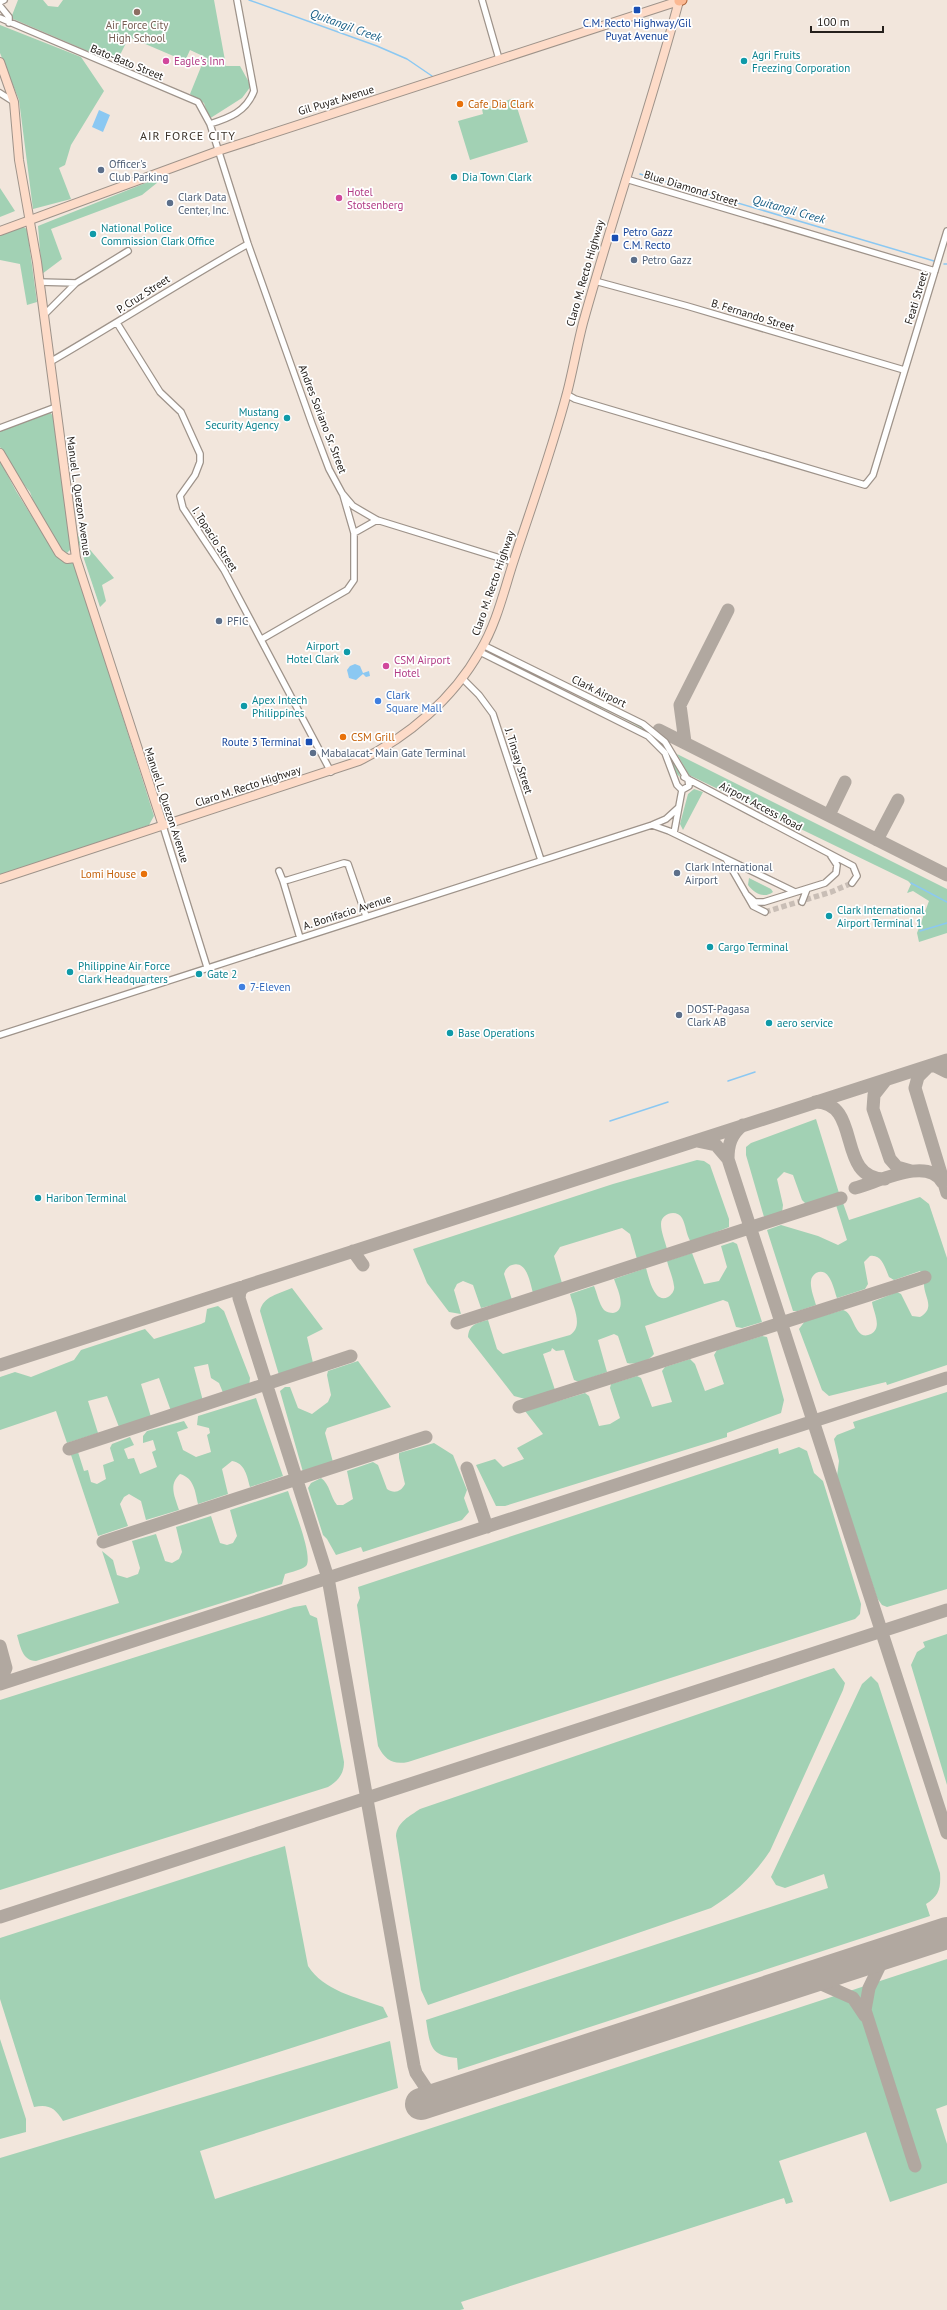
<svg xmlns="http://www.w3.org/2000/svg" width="947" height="2310" viewBox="0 0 947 2310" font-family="'PT Sans',sans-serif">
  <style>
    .green { fill: #a2d1b4 }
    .water { fill: #8bc8f2 }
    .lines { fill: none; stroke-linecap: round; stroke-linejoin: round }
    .stream { stroke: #8bc8f2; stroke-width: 1.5 }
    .taxiway { stroke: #b1a8a0; stroke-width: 13 }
    .runway { stroke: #b1a8a0; stroke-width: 32 }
    .street-tunnel { stroke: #c9beb6; stroke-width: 5.5; stroke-dasharray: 5.5 3; stroke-linecap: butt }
    .street-casing { stroke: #9e938a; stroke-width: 8 }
    .secondary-casing { stroke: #9e938a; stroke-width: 10 }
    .primary-casing { stroke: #ae6439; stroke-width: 11 }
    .street { stroke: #fff; stroke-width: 5.5 }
    .secondary { stroke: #fddbc8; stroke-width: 8 }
    .primary { stroke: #fbb892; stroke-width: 9 }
    .transit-dot { fill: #1a4fb4; stroke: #fff; stroke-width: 1.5 }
    .education-dot { fill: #8d6e63; stroke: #fff; stroke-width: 1.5 }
    .hotel-dot { fill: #d1479c; stroke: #fff; stroke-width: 1.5 }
    .culture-dot { fill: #0f9aa8; stroke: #fff; stroke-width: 1.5 }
    .food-dot { fill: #e8710a; stroke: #fff; stroke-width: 1.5 }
    .service-dot { fill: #5c6f8a; stroke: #fff; stroke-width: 1.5 }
    .shop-dot { fill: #3f7fe0; stroke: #fff; stroke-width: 1.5 }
    .labels { text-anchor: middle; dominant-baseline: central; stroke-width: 3.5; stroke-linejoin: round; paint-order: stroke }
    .transit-label { font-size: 11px; fill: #164399; stroke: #fff }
    .education-label { font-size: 11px; fill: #785e54; stroke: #fff }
    .culture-label { font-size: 11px; fill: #0d838f; stroke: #fff; text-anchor: start }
    .hotel-label { font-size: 11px; fill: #b23c85; stroke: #fff; text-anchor: start }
    .street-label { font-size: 11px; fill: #25201c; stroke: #fff }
    .food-label { font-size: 11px; fill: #c56008; stroke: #fff; text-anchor: start }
    .service-label { font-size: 11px; fill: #4e5e75; stroke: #fff; text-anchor: start }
    .shop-label { font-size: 11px; fill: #366cbe; stroke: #fff; text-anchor: start }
    .water-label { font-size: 12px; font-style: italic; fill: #185e85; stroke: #fff }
    .neighbourhood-label { font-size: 12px; letter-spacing: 1px; fill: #3b3229; stroke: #fff }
  </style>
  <rect width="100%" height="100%" fill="#f2e6dc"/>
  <!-- green -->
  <path class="green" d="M18,0H43L48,6L58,7L63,0H214L226,66H240L251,86L242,98L209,119L204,103L190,94L205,57L190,50L185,61L129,37L118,59L90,52L11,18Z
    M0,25L81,57L104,91L71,145L65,165L59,168L71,199L33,209L19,100L0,53Z
    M514,98L528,142L470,160L458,121L483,114L482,109Z
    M168,174L142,195L51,229L62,259L42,274L38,226Z
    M0,188L15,211L0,217Z
    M23,227L27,229L37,302L27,305L20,264L0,260V235Z
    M49,411L53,416L71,549L67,553L62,551L35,506L30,492L16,475L0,447V430Z
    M0,461L16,491L53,550L74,563L154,816L149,825L0,875Z
    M75,532L114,578L102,585L106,601L100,607Z
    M587,699C620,715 658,728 675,763C677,767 680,772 680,777C674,773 668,751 660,743C641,724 611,713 587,701Z
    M677,754L947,889V933L919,942L917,933L929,901L913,891L907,893L911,884L908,881L689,775Z
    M694,789L703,792L683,830L680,824L688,794Z
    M749,878L771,889L773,892C764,899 754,893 748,885Z
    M816,1119L839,1193L806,1204L802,1200L793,1175L784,1172L777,1179L783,1205L782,1213L764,1217L746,1155V1147L751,1143Z
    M697,1160L704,1161L710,1165L729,1219V1227L691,1242C686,1235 686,1225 682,1218C677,1209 661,1213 661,1224C661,1232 665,1241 667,1249L637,1259L630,1234L622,1228L560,1247L554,1256L562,1283L533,1293C530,1283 527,1260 512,1265C508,1266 505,1270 504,1274L512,1300L481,1308L473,1285L463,1281L457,1284L454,1290L461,1314L449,1312L427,1283L413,1249L613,1184Z
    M920,1197L929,1204L947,1258V1365L887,1385L886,1382L829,1396L822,1390L799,1329L805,1321L843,1310C855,1313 854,1342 871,1334C883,1328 873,1311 872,1302L897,1292L901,1294L912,1316L920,1317C936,1308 924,1297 924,1284C924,1281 925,1279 925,1277L920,1271L894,1280L889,1277C885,1268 882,1254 870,1256L864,1262L868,1284L865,1289L837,1298C834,1290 830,1266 816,1273C813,1275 811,1278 811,1281C810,1288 814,1298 816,1305L798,1311H793L767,1230L781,1225L818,1236L838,1245L847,1240L836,1205L843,1203L849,1220Z
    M733,1242L737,1244L762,1322L742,1328L736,1327L728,1302L723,1300L645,1326L654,1354C649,1361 636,1365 627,1363L618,1336L614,1334L598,1340L607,1372L579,1382L574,1380L564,1350L556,1351L552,1348L551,1351L543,1354L555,1390L525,1399L514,1396L468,1337C469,1324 477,1323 488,1320L497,1349L503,1354L570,1335C584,1327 573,1306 570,1294L594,1286C597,1293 599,1304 604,1310C606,1312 610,1313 613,1313C628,1310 617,1288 614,1279L646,1268C649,1278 654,1304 668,1297C672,1295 675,1290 674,1286C673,1278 669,1269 667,1261L692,1253L704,1284L719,1281L727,1267L721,1246Z
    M292,1288L323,1329L307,1337L313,1363L279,1375L260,1311C263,1296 279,1294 292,1288Z
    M218,1306L224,1311L250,1378L249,1387L224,1395L219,1383L211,1378L208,1364L194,1367L203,1401L171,1411L159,1378L141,1384L151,1417L119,1427L107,1396L88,1401L98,1433L67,1443L56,1411L0,1430V1377L15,1372L31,1377L74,1360L81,1350L145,1329L154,1339L201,1324L205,1322L207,1309Z
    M762,1336L767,1337L784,1400L781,1413L727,1433V1437L505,1506H496L476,1465L495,1459L503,1467L524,1459L517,1448L543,1434L525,1411L585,1393L589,1396L599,1426L610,1424L620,1418L610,1388L611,1384L637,1376L641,1378L652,1407L672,1402L662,1371L665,1367L690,1359L695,1364L705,1391L724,1384L714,1355L717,1350Z
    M358,1361L391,1407L327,1428L325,1433L333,1462L303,1472L280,1391L285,1387H290L298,1408L312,1414L328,1402L331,1395L327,1375L328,1371Z
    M947,1392V1589L887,1607L882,1605L877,1598L837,1476L839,1461L834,1439L837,1435L855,1428L853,1422Z
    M256,1398L283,1476L250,1487C247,1476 245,1463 232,1461L222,1469L228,1494L198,1504C195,1491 194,1478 180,1474C168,1485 175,1497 179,1510L146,1520L141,1501L129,1494L124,1497L120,1504L128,1526L98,1536L71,1455L78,1452L84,1471L88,1470L91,1482L97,1484L106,1479L103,1465L114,1461L110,1448L112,1444L130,1437L134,1445L124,1449L128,1459L134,1458L140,1474L157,1467L152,1452L156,1450L153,1440L143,1443V1436L147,1431L184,1421L188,1428L177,1432L183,1450L196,1457L211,1452L207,1435L210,1433L209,1428L197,1425L198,1416Z
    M434,1443L453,1455L467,1490L464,1498L469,1512L462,1520L363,1552L361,1547L336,1555L327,1539L323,1535L308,1488L311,1483L321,1478C330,1484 330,1497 337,1505H343L353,1499L347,1471L373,1462L378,1465L387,1489C394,1494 401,1492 405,1484L399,1458V1453Z
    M799,1447L807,1451L814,1473L823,1481L861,1604L860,1614L855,1619L408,1762C393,1765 385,1760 378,1746L357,1605L360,1598L358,1587L778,1448L779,1454Z
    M288,1491C292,1504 314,1557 306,1566C301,1570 291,1572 285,1574L282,1584L36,1661C22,1661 20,1645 17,1635L119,1603L102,1551L113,1560L117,1575L127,1578L138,1574L140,1568L132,1541L156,1534L165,1561L172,1563L179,1559L182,1552L176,1527L211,1516L220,1543L227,1545L233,1543L237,1536L230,1510Z
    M306,1605L310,1615L317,1618L344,1762C344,1774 338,1781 328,1787L0,1890V1700L294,1607Z
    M947,1634V1785L911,1665L917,1652L925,1647L923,1642Z
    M834,1668L845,1683L843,1690L770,1851C754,1875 736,1893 711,1908L428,2005L421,1990L396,1836C397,1822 410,1816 420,1809Z
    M871,1676L878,1683L940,1873C941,1888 939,1896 926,1904L930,1916L458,2070L457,2058C429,2056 430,2044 426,2020L828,1888L824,1874L785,1888L776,1885L771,1877L862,1684Z
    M285,1846L308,1966C324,1991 356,1997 383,2007L388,2017L63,2121C55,2108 49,2104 34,2107L0,1999V1938Z
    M947,1959V2105L936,2109L947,2144V2183L890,2202L866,2132L779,2161L793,2202L786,2204L784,2198L461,2302L464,2309L460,2310H0V2158L390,2041L398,2088L200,2151L215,2199Z
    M0,2039L26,2119V2132L0,2139Z"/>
  <!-- water -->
  <path class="water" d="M99,110L110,115L103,132L92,127Z
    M355,664L360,666L363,673L369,671L370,676L366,677L363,674L356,680L349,678L347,670L350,666Z"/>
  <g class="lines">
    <!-- stream -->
    <path class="stream" d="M249,0L377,46L407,59L432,76
      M640,174L934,261
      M944,264H947
      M911,883L947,902
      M920,931L947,923
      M728,1081L755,1072
      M610,1121L668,1102"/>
    <!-- taxiway -->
    <path class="taxiway" d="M659,730L947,875
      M685,742L680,705L728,610
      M829,815L845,782
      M877,840L898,800
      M947,1072L935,1066H929L918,1077L915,1088L947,1193
      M885,1081L874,1095L873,1109L890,1159L897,1167L911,1171
      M815,1102C863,1102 835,1179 885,1179
      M743,1125C731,1134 728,1145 728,1159L947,1833
      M697,1141L716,1145L728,1159
      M855,1188C878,1182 928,1156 942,1182
      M353,1251L363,1265
      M245,1286L240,1291L239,1298L328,1578L414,2066L416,2073L434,2100
      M457,1323L841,1198
      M0,1365L947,1060
      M519,1407L925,1277
      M69,1449L351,1356
      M467,1468L487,1527
      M103,1542L426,1437
      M0,1646L6,1668L0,1681
      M0,1684L947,1378
      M0,1917L947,1610
      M942,1935L947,1932
      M886,1953L869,1988L865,2010L915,2166
      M808,1978L853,1998L865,2016"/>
    <!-- runway -->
    <path class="runway" d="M421,2104L947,1933"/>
    <!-- street-tunnel -->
    <path class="street-tunnel" d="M765,912L831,892L852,883"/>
    <!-- street casing -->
    <g class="street-casing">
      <path id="street" d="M482,0L499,59
        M0,2L4,0
        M0,6L9,17V23
        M0,18L198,102L210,124L248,244L312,424L329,469L342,493L353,506L377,520L513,562
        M0,93L14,102
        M210,124C229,118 246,112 254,91L237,0
        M626,179L935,271
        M595,281L687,306L904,370
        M39,282L76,283
        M44,315L76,283L128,251
        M117,323L160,392L181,412L200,454V462L195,475L180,496L183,508L224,570L331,772
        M50,362C117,323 181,282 248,244
        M566,394L575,399L865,485L873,475L947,231
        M0,428L56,407
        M354,533L377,520
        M262,639L347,590L354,580V533L343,495
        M483,645L643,724L665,742L686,777
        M480,652L648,736L665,753L677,785L682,790
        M462,678L479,695L493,714L541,860
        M684,777L853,866L857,876L852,883
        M682,790L689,786L688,779
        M652,825L669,831L795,892
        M163,826L207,967
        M674,833L682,790
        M726,859L753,906L765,912
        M279,871L283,881
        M746,894L755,902H764L825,883L836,873L837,865L831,856
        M802,902L807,889
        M300,938L283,881L288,880L344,863L348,864L366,916
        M0,1035L652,825L666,819L678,808"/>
    </g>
    <!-- secondary casing -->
    <g class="secondary-casing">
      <path id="secondary" d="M0,62L14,102L19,160L37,262L76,558L163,826
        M0,231L218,151L679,1
        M0,453L59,553L67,559L76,558
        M0,879L359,761C408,737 453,699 480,651C497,623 504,590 514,560C532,505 552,450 567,393C573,370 577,346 583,323C613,215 650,109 679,1"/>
    </g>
    <!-- primary casing -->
    <g class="primary-casing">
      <path id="primary" d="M679,1L682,0"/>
    </g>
    <!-- street -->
    <use href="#street" class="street"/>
    <!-- secondary -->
    <use href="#secondary" class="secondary"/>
    <!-- primary -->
    <use href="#primary" class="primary"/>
  </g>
  <!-- markers -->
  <g class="transit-dot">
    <rect x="633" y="6" width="8" height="8" rx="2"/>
    <rect x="611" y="234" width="8" height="8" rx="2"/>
    <rect x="305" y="738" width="8" height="8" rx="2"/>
  </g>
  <circle class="education-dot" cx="137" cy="12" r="4"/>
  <g class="hotel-dot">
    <circle cx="166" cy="61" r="4"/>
    <circle cx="339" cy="198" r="4"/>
    <circle cx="386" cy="666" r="4"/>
  </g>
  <g class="culture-dot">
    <circle cx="744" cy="61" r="4"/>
    <circle cx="454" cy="177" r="4"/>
    <circle cx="93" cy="234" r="4"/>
    <circle cx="287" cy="418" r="4"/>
    <circle cx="347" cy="652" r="4"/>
    <circle cx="244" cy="706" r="4"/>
    <circle cx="829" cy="916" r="4"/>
    <circle cx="710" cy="947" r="4"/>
    <circle cx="70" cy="972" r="4"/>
    <circle cx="199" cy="974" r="4"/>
    <circle cx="769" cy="1023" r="4"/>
    <circle cx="450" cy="1033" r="4"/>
    <circle cx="38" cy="1198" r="4"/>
  </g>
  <g class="food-dot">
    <circle cx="460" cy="104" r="4"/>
    <circle cx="343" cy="737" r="4"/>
    <circle cx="144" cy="874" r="4"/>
  </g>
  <g class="service-dot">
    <circle cx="101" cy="170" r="4"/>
    <circle cx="170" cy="203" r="4"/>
    <circle cx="634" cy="260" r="4"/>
    <circle cx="219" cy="621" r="4"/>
    <circle cx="313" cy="753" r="4"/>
    <circle cx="677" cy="873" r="4"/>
    <circle cx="679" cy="1015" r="4"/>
  </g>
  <g class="shop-dot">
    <circle cx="378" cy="701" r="4"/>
    <circle cx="242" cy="987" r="4"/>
  </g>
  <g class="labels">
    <!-- transit labels -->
    <g class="transit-label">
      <text x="637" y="23">C.M. Recto Highway/Gil<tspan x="637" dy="13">Puyat Avenue</tspan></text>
      <text x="623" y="232" text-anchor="start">Petro Gazz<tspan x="623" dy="13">C.M. Recto</tspan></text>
      <text x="301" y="742" text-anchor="end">Route 3 Terminal</text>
    </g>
    <!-- education labels -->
    <g class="education-label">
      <text x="137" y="25">Air Force City<tspan x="137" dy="13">High School</tspan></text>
    </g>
    <!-- culture labels -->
    <g class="culture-label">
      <text x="752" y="55">Agri Fruits<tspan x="752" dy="13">Freezing Corporation</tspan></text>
      <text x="462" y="177">Dia Town Clark</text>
      <text x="101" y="228">National Police<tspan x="101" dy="13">Commission Clark Office</tspan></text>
      <text x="279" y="412" text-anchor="end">Mustang<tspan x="279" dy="13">Security Agency</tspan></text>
      <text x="339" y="646" text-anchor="end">Airport<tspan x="339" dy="13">Hotel Clark</tspan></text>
      <text x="252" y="700">Apex Intech<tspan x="252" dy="13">Philippines</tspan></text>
      <text x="837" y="910">Clark International<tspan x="837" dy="13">Airport Terminal 1</tspan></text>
      <text x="718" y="947">Cargo Terminal</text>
      <text x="78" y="966">Philippine Air Force<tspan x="78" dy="13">Clark Headquarters</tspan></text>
      <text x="207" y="974">Gate 2</text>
      <text x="777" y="1023">aero service</text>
      <text x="458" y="1033">Base Operations</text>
      <text x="46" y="1198">Haribon Terminal</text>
    </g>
    <!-- hotel labels -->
    <g class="hotel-label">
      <text x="174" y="61">Eagle's Inn</text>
      <text x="347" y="192">Hotel<tspan x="347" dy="13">Stotsenberg</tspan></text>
      <text x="394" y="660">CSM Airport<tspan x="394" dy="13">Hotel</tspan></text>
    </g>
    <!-- street labels -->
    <g class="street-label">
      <text transform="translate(127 62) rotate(22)">Bato-Bato Street</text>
      <text transform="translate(336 100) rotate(-17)">Gil Puyat Avenue</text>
      <text transform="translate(691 188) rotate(17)">Blue Diamond Street</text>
      <text transform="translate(585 273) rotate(-74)">Claro M. Recto Highway</text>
      <text transform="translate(143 294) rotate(-33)">P. Cruz Street</text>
      <text transform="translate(916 298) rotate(-73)">Feati Street</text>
      <text transform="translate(753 315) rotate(17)">B. Fernando Street</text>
      <text transform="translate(323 419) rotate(69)">Andres Soriano Sr. Street</text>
      <text transform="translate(79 496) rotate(82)">Manuel L. Quezon Avenue</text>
      <text transform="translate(215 539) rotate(57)">I. Topacio Street</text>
      <text transform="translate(493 583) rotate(-71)">Claro M. Recto Highway</text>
      <text transform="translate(599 691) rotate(26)">Clark Airport</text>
      <text transform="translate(519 761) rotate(72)">J. Tinsay Street</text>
      <text transform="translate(248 786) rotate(-18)">Claro M. Recto Highway</text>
      <text transform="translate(167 805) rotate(72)">Manuel L. Quezon Avenue</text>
      <text transform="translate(761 806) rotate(28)">Airport Access Road</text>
      <text transform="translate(347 912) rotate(-18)">A. Bonifacio Avenue</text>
    </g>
    <!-- food labels -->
    <g class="food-label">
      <text x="468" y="104">Cafe Dia Clark</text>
      <text x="351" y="737">CSM Grill</text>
      <text x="136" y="874" text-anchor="end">Lomi House</text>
    </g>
    <!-- service labels -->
    <g class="service-label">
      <text x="109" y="164">Officer's<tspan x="109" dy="13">Club Parking</tspan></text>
      <text x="178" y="197">Clark Data<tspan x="178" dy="13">Center, Inc.</tspan></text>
      <text x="642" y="260">Petro Gazz</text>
      <text x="227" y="621">PFIC</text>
      <text x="321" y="753">Mabalacat- Main Gate Terminal</text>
      <text x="685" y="867">Clark International<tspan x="685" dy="13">Airport</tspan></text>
      <text x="687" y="1009">DOST-Pagasa<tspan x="687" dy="13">Clark AB</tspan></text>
    </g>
    <!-- shop labels -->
    <g class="shop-label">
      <text x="386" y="695">Clark<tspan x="386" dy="13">Square Mall</tspan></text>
      <text x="250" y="987">7-Eleven</text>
    </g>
    <!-- water labels -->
    <g class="water-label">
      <text transform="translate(346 25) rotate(20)">Quitangil Creek</text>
      <text transform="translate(789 209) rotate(16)">Quitangil Creek</text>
    </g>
    <!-- neighbourhood labels -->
    <g class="neighbourhood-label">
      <text x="188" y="135">AIR FORCE CITY</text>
    </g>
  </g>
  <!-- scale -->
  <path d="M811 26v6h72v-6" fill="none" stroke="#25201c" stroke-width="2"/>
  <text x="817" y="26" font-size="12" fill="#25201c" stroke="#ffffff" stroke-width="3" paint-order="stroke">100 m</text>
</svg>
